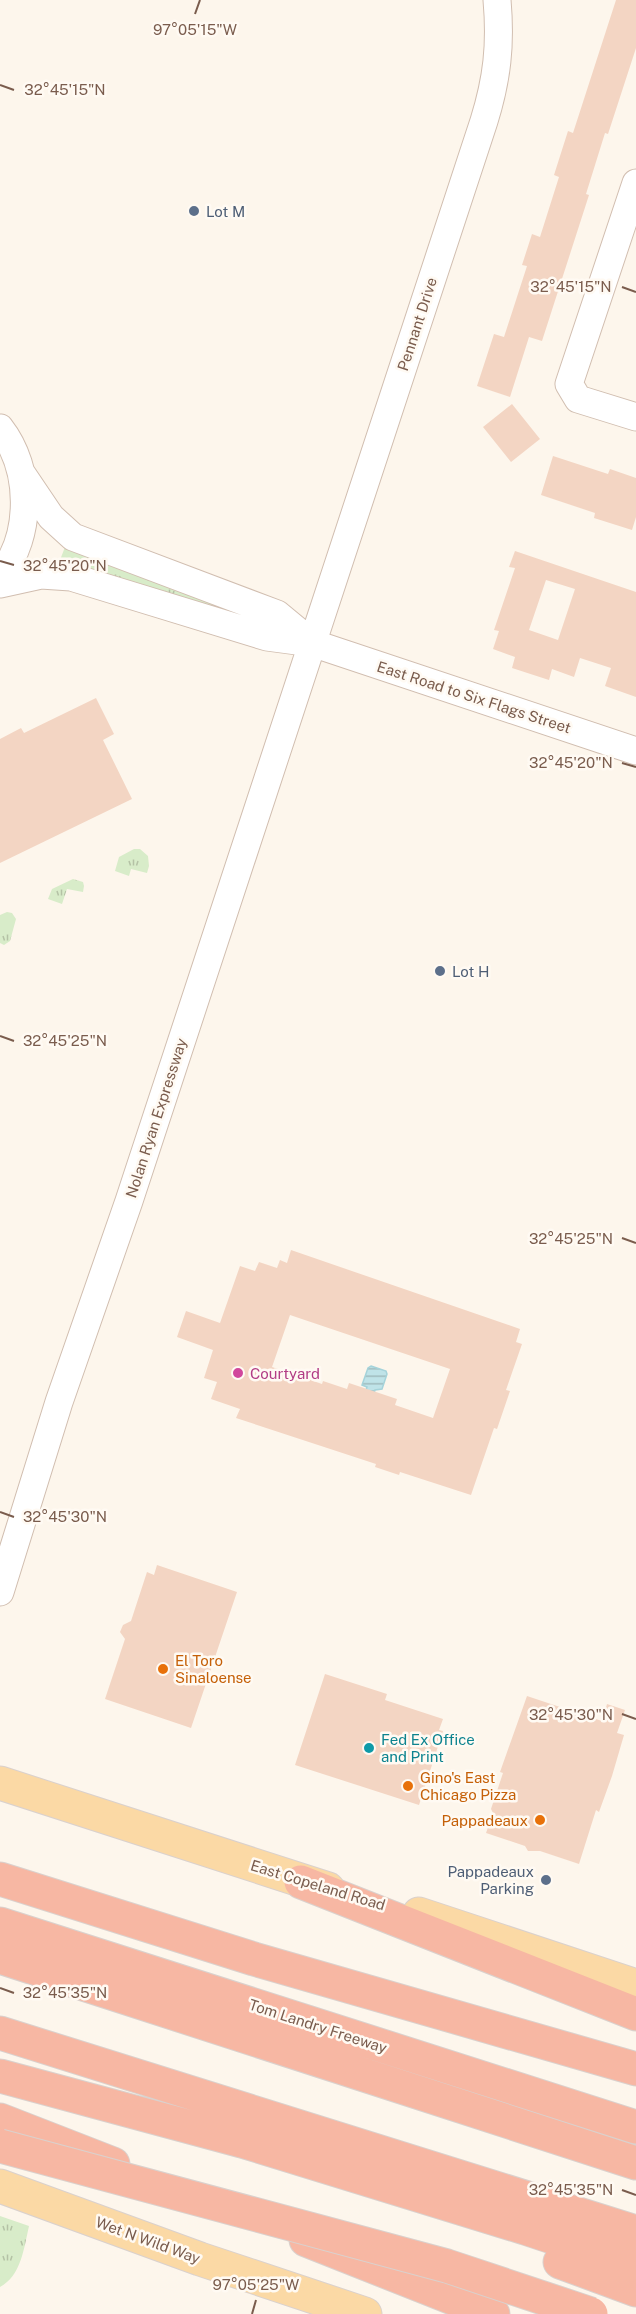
<svg xmlns="http://www.w3.org/2000/svg" width="636" height="2314" viewBox="0 0 636 2314" font-family="'Public Sans',sans-serif">
  <style>
    .grass { fill: url(#grass-tufts) }
    .water { fill: url(#water-rules); stroke: #a5d3da; stroke-width: 1.5 }
    .building { fill: #f3d5c3; fill-rule: evenodd }
    .lines { fill: none; stroke-linecap: round; stroke-linejoin: round }
    .minor-casing { stroke: #d1beb0; stroke-width: 29 }
    .major-casing { stroke: #dad1cd; stroke-width: 35 }
    .highway-casing { stroke: #dad1cd; stroke-width: 35 }
    .minor { stroke: #fff; stroke-width: 27 }
    .major { stroke: #fbd9a5; stroke-width: 33 }
    .highway { stroke: #f7b7a3; stroke-width: 33 }
    .highway-bridge-casing { stroke: #dad1cd; stroke-width: 35; stroke-linecap: butt }
    .highway-bridge { stroke: #f7b7a3; stroke-width: 33 }
    .ticks { fill: none; stroke: #7a5c4d; stroke-width: 2 }
    .service-dot { fill: #5c6f8a; stroke: #fffaf3; stroke-width: 2 }
    .hotel-dot { fill: #d1479c; stroke: #fffaf3; stroke-width: 2 }
    .food-dot { fill: #e8710a; stroke: #fffaf3; stroke-width: 2 }
    .culture-dot { fill: #0f9aa8; stroke: #fffaf3; stroke-width: 2 }
    .labels { text-anchor: middle; dominant-baseline: central; stroke-width: 5; stroke-linejoin: round; paint-order: stroke }
    .service-label { font-size: 15px; fill: #4e5e75; stroke: #fffaf3; text-anchor: start }
    .street-label { font-size: 15px; fill: #7a5c4d; stroke: #fffaf3 }
    .hotel-label { font-size: 15px; fill: #b23c85; stroke: #fffaf3; text-anchor: start }
    .food-label { font-size: 15px; fill: #c56008; stroke: #fffaf3; text-anchor: start }
    .culture-label { font-size: 15px; fill: #0d838f; stroke: #fffaf3; text-anchor: start }
    .ticks-label { font-size: 15px; text-anchor: middle; fill: #7a5c4d; stroke: #fffaf3; stroke-width: 5; stroke-linejoin: round; paint-order: stroke }
  </style>
  <defs>
    <pattern id="grass-tufts" width="24" height="20" patternUnits="userSpaceOnUse" patternTransform="scale(1.5)"><rect width="24" height="20" fill="#d8ecc9"/><path d="M3 7l-1-3M5 7V3M7 7l1-3M15 17l-1-3M17 17v-4M19 17l1-3" fill="none" stroke="#b4c2a5"/></pattern>
    <pattern id="water-rules" width="6" height="5" patternUnits="userSpaceOnUse" patternTransform="scale(1.5)"><rect width="6" height="5" fill="#bfe3e8"/><path d="M0 2.5h6" fill="none" stroke="#a0bbbe"/></pattern>
  </defs>
  <rect width="100%" height="100%" fill="#fdf6ec"/>
  <!-- grass -->
  <path class="grass" d="M65,547L228,609V610L214,608L60,560Z
    M134,849H140L148,856L149,866L147,873L131,869L129,876L115,871L119,857Z
    M73,879L83,882L84,886L83,892L67,889L62,904L48,899L52,889Z
    M7,912L12,913L16,919L10,941L4,945L0,943V915Z
    M0,2216L29,2226C24,2248 21,2276 0,2287Z"/>
  <!-- water -->
  <path class="water" d="M371,1366L386,1371L387,1374L382,1389L375,1390L374,1393L366,1390L367,1387L362,1385L368,1368Z"/>
  <!-- building -->
  <path class="building" d="M616,0H636V48L608,134L605,133L586,194L589,195L542,341L529,337L510,397L477,386L494,334L504,337L527,266L522,265L532,234L540,237L559,177L554,175L568,131L573,133Z
    M512,404L540,439L511,462L483,427Z
    M553,456L608,474L610,469L636,478V517L632,530L594,518L595,513L541,495Z
    M515,551L636,592V697L605,686L611,668L580,658L574,677L552,669L549,680L512,668L515,657L493,649L499,631L494,630L515,568L509,567ZM546,580L575,589L558,640L529,630Z
    M96,698L114,734L103,740L132,799L0,863V739L21,728L24,733Z
    M291,1250L520,1329L516,1342L522,1344L506,1390L510,1391L497,1429L494,1428L471,1495L400,1472L399,1475L375,1467L376,1464L236,1418L240,1409L211,1399L217,1382L204,1378L213,1350L177,1337L186,1311L220,1323L240,1266L255,1271L259,1262L277,1268L280,1260L287,1263ZM290,1315L450,1369L433,1418L395,1405L397,1399L349,1383L347,1389L323,1381L322,1384L272,1367Z
    M157,1565L237,1592L191,1728L105,1699L125,1639L120,1632L123,1625L131,1621L147,1572L154,1575Z
    M325,1674L387,1694L385,1700L443,1719L439,1730L443,1731L419,1805L295,1765Z
    M527,1696L602,1721L607,1704L625,1710L617,1733L624,1735L612,1776L599,1812L596,1810L579,1864L540,1851H528L525,1846L486,1833L493,1813L491,1809L503,1773L500,1772Z"/>
  <g class="lines">
    <!-- minor casing -->
    <g class="minor-casing">
      <path id="minor" d="M636,183L569,384L578,399L636,417
        M0,428C32,469 33,535 0,576
        M22,474L51,517L73,537L277,614L312,643
        M0,584L41,575L71,577L267,637L312,643L636,751
        M0,1592L59,1402L129,1201L484,121C497,79 501,45 497,0"/>
    </g>
    <!-- major casing -->
    <g class="major-casing">
      <path id="major" d="M0,1783L328,1889
        M419,1914L636,1986
        M0,2186L200,2259L365,2314"/>
    </g>
    <!-- highway casing -->
    <g class="highway-casing">
      <path id="highway" d="M0,1879L254,1959L636,2069
        M301,1882L636,2014
        M0,1924L636,2127
        M0,1957L636,2163
        M0,2033L636,2232
        M0,2076L242,2141L525,2228L636,2265
        M0,2120L113,2164
        M306,2240L493,2314
        M560,2262L636,2290"/>
    </g>
    <!-- minor -->
    <use href="#minor" class="minor"/>
    <!-- major -->
    <use href="#major" class="major"/>
    <!-- highway -->
    <use href="#highway" class="highway"/>
    <!-- highway-bridge casing -->
    <g class="highway-bridge-casing">
      <path id="highway-bridge" d="M0,2146L447,2266L591,2314"/>
    </g>
    <!-- highway-bridge -->
    <use href="#highway-bridge" class="highway-bridge"/>
  </g>
  <!-- ticks -->
  <path class="ticks" d="M195,14L200,0M0,85L14,90M622,287L636,292M0,561L14,565M622,763L636,767M0,1036L14,1041M622,1238L636,1243M0,1512L14,1517M622,1714L636,1719M0,1988L14,1993M622,2190L636,2195M252,2314L256,2300"/>
  <!-- markers -->
  <g class="service-dot">
    <circle cx="194" cy="211" r="6"/>
    <circle cx="440" cy="971" r="6"/>
    <circle cx="546" cy="1880" r="6"/>
  </g>
  <circle class="hotel-dot" cx="238" cy="1373" r="6"/>
  <g class="food-dot">
    <circle cx="163" cy="1669" r="6"/>
    <circle cx="408" cy="1786" r="6"/>
    <circle cx="540" cy="1820" r="6"/>
  </g>
  <circle class="culture-dot" cx="369" cy="1748" r="6"/>
  <g class="labels">
    <!-- service labels -->
    <g class="service-label">
      <text x="206" y="211">Lot M</text>
      <text x="452" y="971">Lot H</text>
      <text x="534" y="1871" text-anchor="end">Pappadeaux<tspan x="534" dy="17">Parking</tspan></text>
    </g>
    <!-- street labels -->
    <g class="street-label">
      <text transform="translate(417 324) rotate(-72)">Pennant Drive</text>
      <text transform="translate(474 697) rotate(18)">East Road to Six Flags Street</text>
      <text transform="translate(156 1118) rotate(-72)">Nolan Ryan Expressway</text>
      <text transform="translate(318 1885) rotate(17)">East Copeland Road</text>
      <text transform="translate(318 2026) rotate(18)">Tom Landry Freeway</text>
      <text transform="translate(148 2240) rotate(20)">Wet N Wild Way</text>
    </g>
    <!-- hotel labels -->
    <g class="hotel-label">
      <text x="250" y="1373">Courtyard</text>
    </g>
    <!-- food labels -->
    <g class="food-label">
      <text x="175" y="1660">El Toro<tspan x="175" dy="17">Sinaloense</tspan></text>
      <text x="420" y="1777">Gino's East<tspan x="420" dy="17">Chicago Pizza</tspan></text>
      <text x="528" y="1820" text-anchor="end">Pappadeaux</text>
    </g>
    <!-- culture labels -->
    <g class="culture-label">
      <text x="381" y="1739">Fed Ex Office<tspan x="381" dy="17">and Print</tspan></text>
    </g>
  </g>
  <g class="ticks-label">
    <text x="195" y="35">97°05'15"W</text>
    <text x="65" y="95">32°45'15"N</text>
    <text x="571" y="292">32°45'15"N</text>
    <text x="65" y="571">32°45'20"N</text>
    <text x="571" y="768">32°45'20"N</text>
    <text x="65" y="1046">32°45'25"N</text>
    <text x="571" y="1244">32°45'25"N</text>
    <text x="65" y="1522">32°45'30"N</text>
    <text x="571" y="1720">32°45'30"N</text>
    <text x="65" y="1998">32°45'35"N</text>
    <text x="571" y="2195">32°45'35"N</text>
    <text x="256" y="2290">97°05'25"W</text>
  </g>
</svg>
